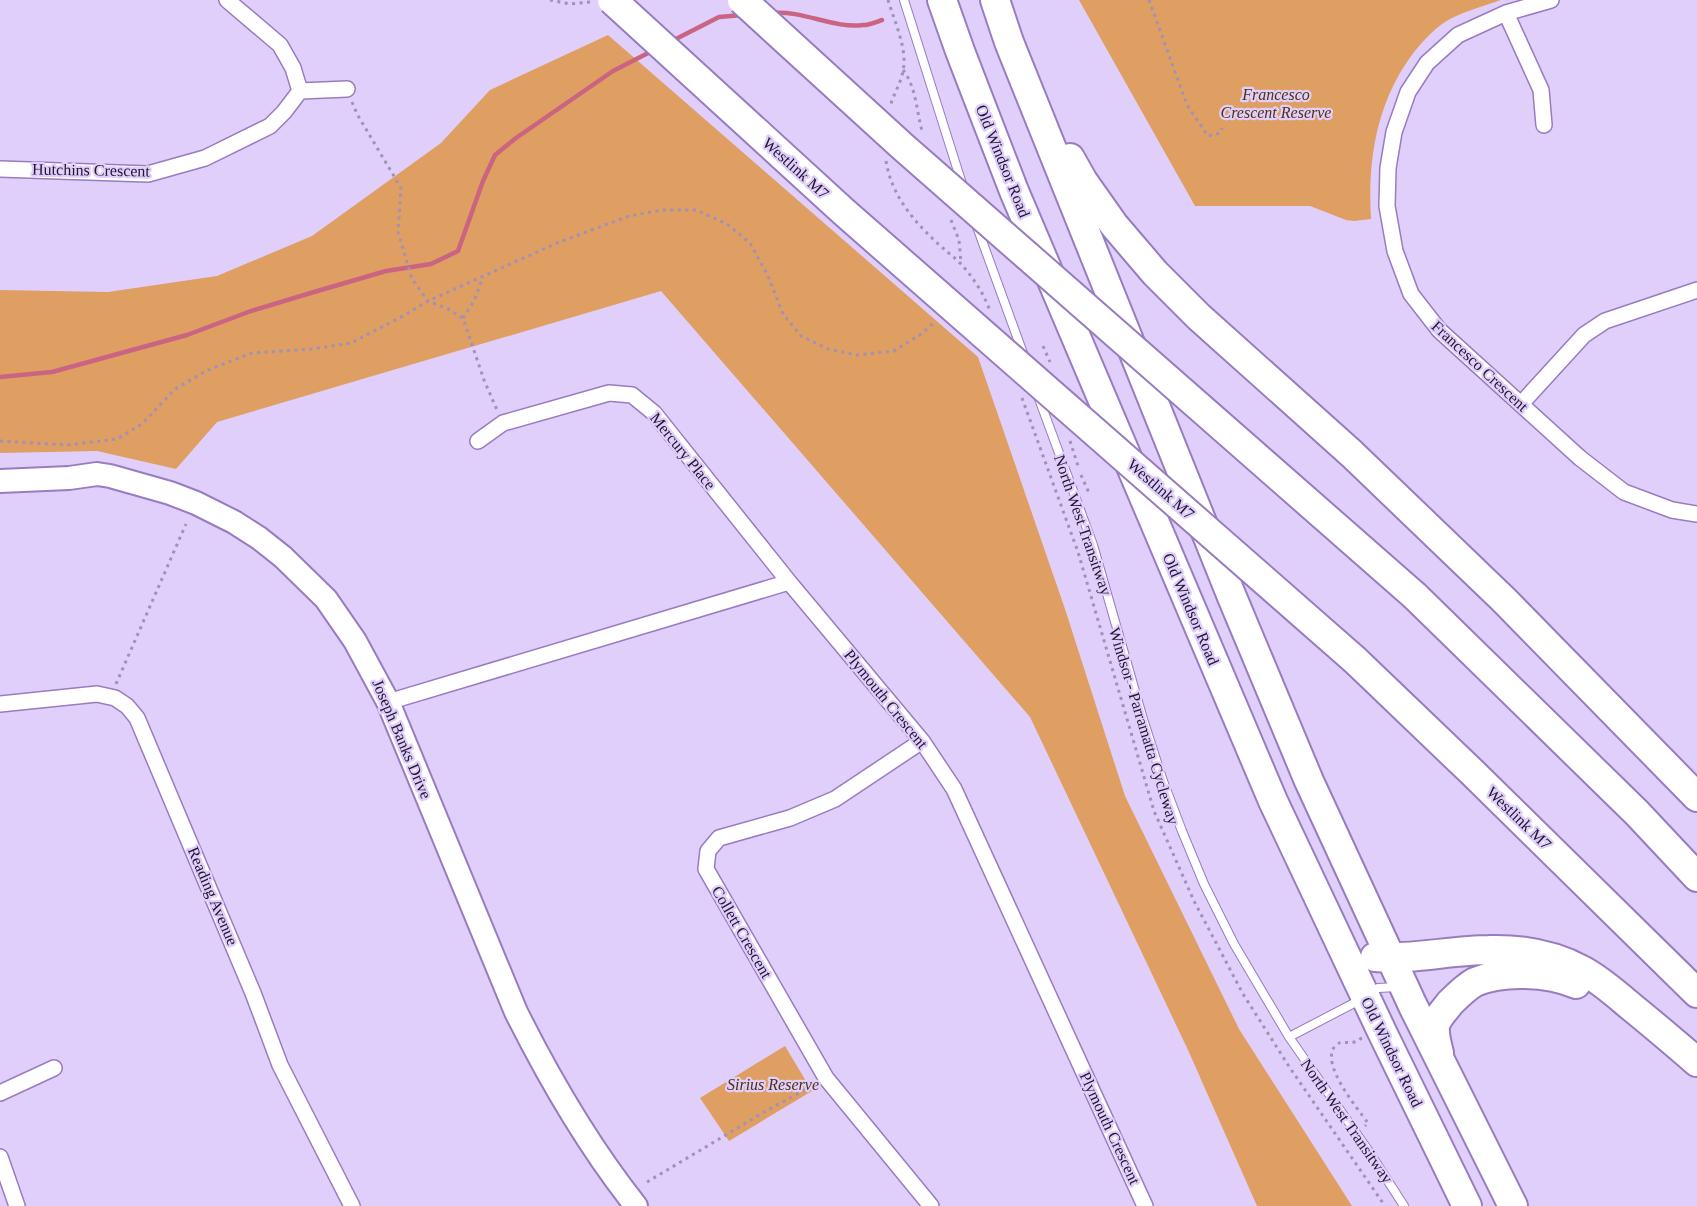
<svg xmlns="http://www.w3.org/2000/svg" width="1697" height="1206" viewBox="0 0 1697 1206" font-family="'Times New Roman',serif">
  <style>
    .green { fill: #df9e62 }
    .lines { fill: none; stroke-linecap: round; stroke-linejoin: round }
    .stream { stroke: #cb6483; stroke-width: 4.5 }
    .lane-casing { stroke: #987cc0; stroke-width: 10 }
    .street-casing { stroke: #987cc0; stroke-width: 18 }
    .secondary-casing { stroke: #987cc0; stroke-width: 26 }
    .highway-casing { stroke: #987cc0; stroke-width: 32 }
    .path { stroke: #a091b7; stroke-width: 3; stroke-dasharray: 3 4.5; stroke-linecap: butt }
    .lane { stroke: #fff; stroke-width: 8 }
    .street { stroke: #fff; stroke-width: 15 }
    .secondary { stroke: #fff; stroke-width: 22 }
    .highway { stroke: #fff; stroke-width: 28 }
    .highway-bridge-casing { stroke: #987cc0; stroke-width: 32; stroke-linecap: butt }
    .highway-bridge { stroke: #fff; stroke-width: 28 }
    .labels { text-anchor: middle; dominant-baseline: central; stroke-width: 4.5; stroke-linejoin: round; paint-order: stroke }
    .park-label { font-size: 16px; font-style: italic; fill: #513111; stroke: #e0cffb }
    .street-label { font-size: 16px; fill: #211530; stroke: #e0cffb }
  </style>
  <rect width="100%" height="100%" fill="#e0cffb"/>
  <!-- green -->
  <path class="green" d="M1079,0H1501C1482,7 1459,12 1442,24C1425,37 1411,54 1400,73C1374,118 1368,168 1371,219L1354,221L1346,220L1310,206H1195Z
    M608,35L978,357L1065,609L1125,796L1239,1029L1352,1206H1257L1188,1050L1030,717L661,291L217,422L176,469L97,451L0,453V290L108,292L217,276L312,236L441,143L490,90Z
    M785,1046L812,1091L729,1141L700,1098Z"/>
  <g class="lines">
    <!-- stream -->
    <path class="stream" d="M772,13C803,10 834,29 863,25C869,25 876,22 882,20
      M670,42L719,17L743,15
      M0,377L52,372L187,335L251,311L314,292L386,271L431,264L458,251L483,181L495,155L516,138L613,71L652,51"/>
    <!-- lane casing -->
    <g class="lane-casing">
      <path id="lane" d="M904,0L963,187
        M976,224L1024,356
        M1038,396L1093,545L1143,719L1163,781L1182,831L1204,884L1234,944L1289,1037L1368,1150L1404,1206
        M1370,993L1378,988L1398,987
        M1289,1037L1360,1000"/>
    </g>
    <!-- street casing -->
    <g class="street-casing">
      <path id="street" d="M227,0L280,45L293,68L300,91
        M1551,0L1506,13L1458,35L1427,63L1408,92L1394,132L1388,168L1387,206L1395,251L1411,294L1439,330L1580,458L1624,492L1672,510L1697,514
        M1506,13L1541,90L1544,125
        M300,91L347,89
        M0,169L148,174L205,158L270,126L284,112L300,91
        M1521,404L1584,335L1605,321L1697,290
        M478,441L503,423L609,393L632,395L654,413L789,582L922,741L954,789L1145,1206
        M388,702L789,582
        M0,704L97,694L115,698L127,706L137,718L253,993L280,1065L352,1206
        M922,741L835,799L790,818L719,838L708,851L706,869L826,1078L931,1206
        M0,1093L54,1068
        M0,1157L17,1206"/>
    </g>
    <!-- secondary casing -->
    <g class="secondary-casing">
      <path id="secondary" d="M0,481L69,478L97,474L110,476L170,493L196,503L234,522L259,538L283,557L326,599L355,641L388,702L516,1012C550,1080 589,1147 636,1206"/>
    </g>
    <!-- highway casing -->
    <g class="highway-casing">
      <path id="highway" d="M942,0L960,51L1014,191L1273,801L1383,1034L1467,1206
        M995,0L1009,42L1232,597L1309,781L1413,1006L1513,1206
        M1070,158L1083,181L1114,225L1155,273L1199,317L1352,454L1504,600L1697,797
        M1415,596L1637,813L1697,877
        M1355,660L1473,773L1697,993
        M1375,957C1413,960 1451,950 1489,950C1521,949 1554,955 1582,970C1601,980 1617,995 1634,1009C1655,1026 1676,1044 1697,1062
        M1439,1053C1437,1045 1434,1035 1435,1026C1437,1017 1445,1010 1450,1003C1458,995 1466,987 1475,982C1503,970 1548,972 1576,984"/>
    </g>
    <!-- path -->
    <path class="path" d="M550,0L570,4L590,2
      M888,0C894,20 908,50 903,71C901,83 893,95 890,107
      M1149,0L1187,105L1208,136L1220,133L1222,128
      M903,70C917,88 916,112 923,134
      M352,102L357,114L401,188L398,232L412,279L428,301L446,308L463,318L484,380L497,410
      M886,161C891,193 911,218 933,239C942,248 952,255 961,264C973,277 984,294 990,311
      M951,220L959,240L961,263
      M463,318L474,301L483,277
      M1043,346L1050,362
      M1022,398L1078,552L1154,811L1194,901L1243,994L1290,1068L1385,1206
      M0,441L67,445L117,439L142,424L175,389L208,370L252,353L312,349L351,343L403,316L428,301L557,243L629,216L662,210H696L727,224L750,243L768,276L783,314L801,336L828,349L857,355L894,351L921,334L936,321
      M1070,441L1079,469
      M1081,475L1089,493
      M116,684L186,524
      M1362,1038C1359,1039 1357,1042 1354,1042C1347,1044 1342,1040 1336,1045C1318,1062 1358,1109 1368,1123L1365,1126
      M647,1182L766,1111L814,1085"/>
    <!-- lane -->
    <use href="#lane" class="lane"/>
    <!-- street -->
    <use href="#street" class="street"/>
    <!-- secondary -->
    <use href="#secondary" class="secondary"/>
    <!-- highway -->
    <use href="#highway" class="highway"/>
    <!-- highway-bridge casing -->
    <g class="highway-bridge-casing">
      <path id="highway-bridge" d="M612,0L844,212L1355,660
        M742,0L902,146L1415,596"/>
    </g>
    <!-- highway-bridge -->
    <use href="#highway-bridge" class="highway-bridge"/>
  </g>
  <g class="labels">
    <!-- park labels -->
    <g class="park-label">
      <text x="1276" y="94">Francesco<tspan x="1276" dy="18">Crescent Reserve</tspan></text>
      <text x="773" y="1084">Sirius Reserve</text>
    </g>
    <!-- street labels -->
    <g class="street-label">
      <text transform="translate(1003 161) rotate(68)">Old Windsor Road</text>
      <text transform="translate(796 168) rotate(42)">Westlink M7</text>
      <text transform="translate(91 170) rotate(1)">Hutchins Crescent</text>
      <text transform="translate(1480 366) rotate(43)">Francesco Crescent</text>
      <text transform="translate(683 451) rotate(51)">Mercury Place</text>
      <text transform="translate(1161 489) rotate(41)">Westlink M7</text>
      <text transform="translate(1083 525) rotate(71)">North West Transitway</text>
      <text transform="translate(1191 609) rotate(67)">Old Windsor Road</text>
      <text transform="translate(886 699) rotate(51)">Plymouth Crescent</text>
      <text transform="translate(1144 726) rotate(73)">Windsor - Parramatta Cycleway</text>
      <text transform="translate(402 739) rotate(67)">Joseph Banks Drive</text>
      <text transform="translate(1519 818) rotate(44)">Westlink M7</text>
      <text transform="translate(213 896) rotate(67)">Reading Avenue</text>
      <text transform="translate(742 932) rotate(60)">Collett Crescent</text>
      <text transform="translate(1392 1052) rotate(64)">Old Windsor Road</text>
      <text transform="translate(1347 1121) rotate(55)">North West Transitway</text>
      <text transform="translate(1110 1128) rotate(65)">Plymouth Crescent</text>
    </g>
  </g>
</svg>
